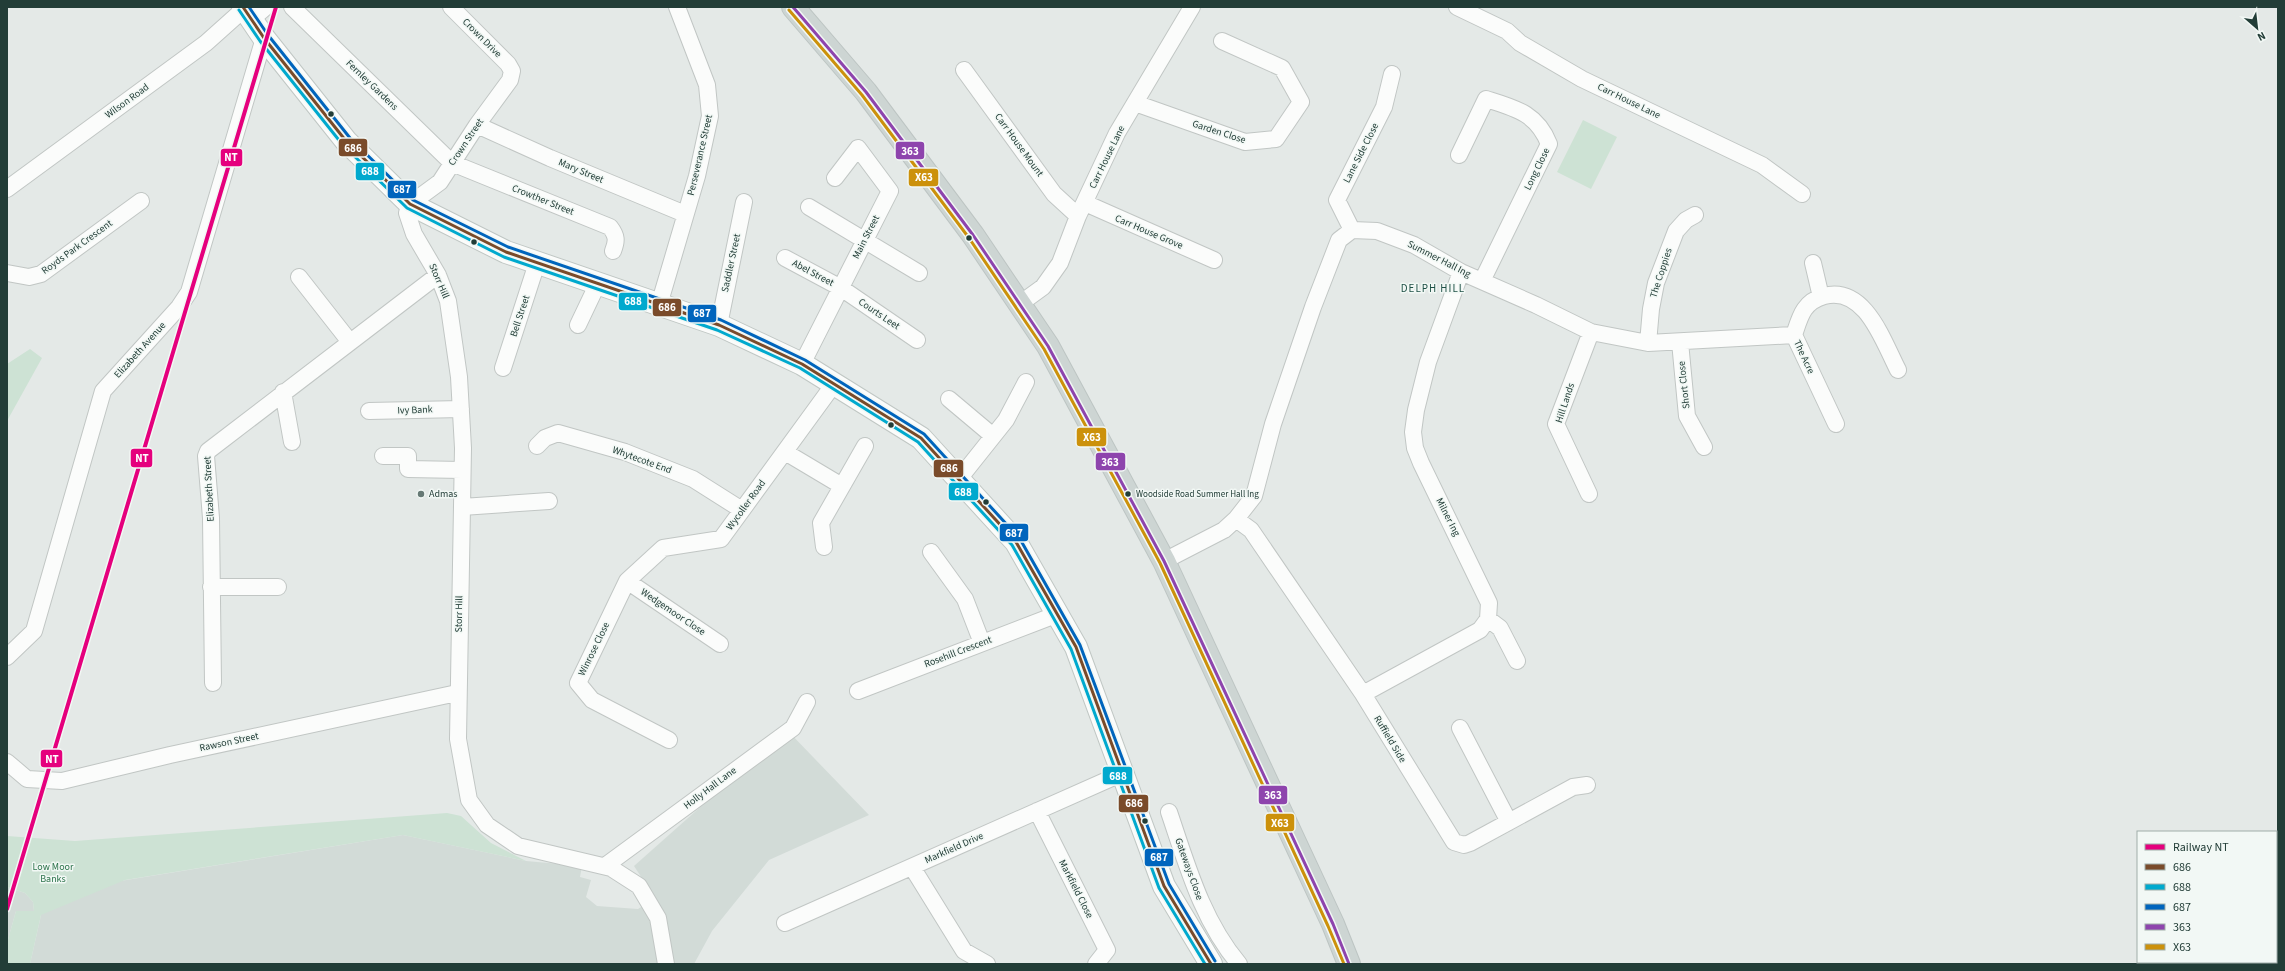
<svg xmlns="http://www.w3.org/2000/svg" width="2285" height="971" viewBox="0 0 2285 971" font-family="'Source Sans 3',sans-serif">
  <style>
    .built { fill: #d2dbd7 }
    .green { fill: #cde2d4 }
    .water { fill: #a4ced8 }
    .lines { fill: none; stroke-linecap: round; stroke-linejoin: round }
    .minor-casing { stroke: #c1c6c4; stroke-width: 18 }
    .secondary-casing { stroke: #c0c7c4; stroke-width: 24 }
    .primary-casing { stroke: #bdc5c3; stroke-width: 24 }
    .minor { stroke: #fbfcfb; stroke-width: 16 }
    .secondary { stroke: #fbfcfb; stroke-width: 22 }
    .primary { stroke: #cdd5d3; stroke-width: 22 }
    .bus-1-casing { stroke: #f2f8f5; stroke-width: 6 }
    .bus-2-casing { stroke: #f2f8f5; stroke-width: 6 }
    .bus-3-casing { stroke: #f2f8f5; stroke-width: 6 }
    .bus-4-casing { stroke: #f2f8f5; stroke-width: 6 }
    .bus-5-casing { stroke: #f2f8f5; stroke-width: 6 }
    .bus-1 { stroke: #7a4b2a; stroke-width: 3 }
    .bus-2 { stroke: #00a9ce; stroke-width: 3 }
    .bus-3 { stroke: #0065bd; stroke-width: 3 }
    .bus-4 { stroke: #8e44ad; stroke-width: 3 }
    .bus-5 { stroke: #cc910b; stroke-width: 3 }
    .rail-1-casing { stroke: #f2f8f5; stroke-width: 7 }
    .rail-1 { stroke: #e5007d; stroke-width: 4 }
    .bus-dot { fill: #223d37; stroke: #f2f8f5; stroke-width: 1.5 }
    .poi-dot { fill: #667975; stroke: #f2f8f5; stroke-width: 1.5 }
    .labels { text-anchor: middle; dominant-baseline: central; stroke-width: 3; stroke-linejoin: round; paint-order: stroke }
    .bus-label { font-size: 9px; fill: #223d37; stroke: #f2f8f5; text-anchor: start }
    .street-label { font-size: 10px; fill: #223d37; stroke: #f2f8f5 }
    .poi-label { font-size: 10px; fill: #223d37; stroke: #f2f8f5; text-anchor: start }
    .park-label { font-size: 10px; fill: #2c734b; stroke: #f2f8f5 }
    .neighbourhood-label { font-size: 11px; letter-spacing: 1px; fill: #1e4f45; stroke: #f2f8f5 }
    .line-badge { stroke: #f2f8f5; stroke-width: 1.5 }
    .badge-label { font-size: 11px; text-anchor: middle; font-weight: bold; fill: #fff }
  </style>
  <rect width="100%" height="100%" fill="#e4e9e7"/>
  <!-- built -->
  <path class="built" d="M787,730L869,815L769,860L712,931L694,964H30L46,893L403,835L526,861L582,866L580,877L591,880L586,897L597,906L638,909L655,898L634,866Z
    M7,887L25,893L33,902L34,911H16L7,943Z"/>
  <!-- green -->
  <path class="green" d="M1583,120L1617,137L1591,189L1557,172Z
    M30,349L42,358L7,421V364Z
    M447,813L461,816L491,843L526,861L403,835L125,880L41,915L30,964H7V943L16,911H34L33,902L25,893L7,887V836L75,841Z"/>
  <!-- water -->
  <path class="water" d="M2278,869V964H2203L2202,962H2276V870Z"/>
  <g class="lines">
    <!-- minor casing -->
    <g class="minor-casing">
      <path id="minor" d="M292,7L452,163L610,227C617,236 617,241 613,251
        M451,7L508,64L512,71L510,80L477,125L440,182L410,204L407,213L414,234L438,275L448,301L459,377L463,448L458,739L469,800L487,825L518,846L611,868L639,886L658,918L666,964
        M1457,7L1507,31L1520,43L1582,79L1762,165L1802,194
        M252,19L266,7
        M964,70L1054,194L1078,216
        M1135,103L1245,142L1276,139L1301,102L1282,68L1222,41
        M477,125L550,158L685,214
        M1459,155L1486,99C1515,108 1537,113 1549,144L1482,281
        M7,189L206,43L244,9
        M1085,203L1214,260
        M809,207L919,273
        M1352,230L1337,200L1384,107L1392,74
        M785,258L841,288L917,340
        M1813,263L1821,297
        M7,273L29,277L41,274L141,201
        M299,277L350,342
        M1021,303L1043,287L1060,263L1078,216L1117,133L1192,7
        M659,305L697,176L710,116L707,85L677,7
        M578,325L598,283
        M719,325L744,202
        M1680,342L1687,416L1704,447
        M1648,343L1651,309L1656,283L1676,231L1686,220L1695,215
        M802,364L890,191L858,148L835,178
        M503,368L537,263
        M283,392L292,442
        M949,399L993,436
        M369,411L461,409
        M1836,424L1794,335C1800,317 1803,302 1824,296C1865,285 1883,341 1898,370
        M537,446L545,438L558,433L625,452L693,479L742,510
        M785,452L842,486
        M383,456H408V469L462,470
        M959,479L1006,420L1026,382
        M1589,494L1556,424L1591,332
        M462,507L549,501
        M1236,519L1251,530L1363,694L1454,842L1464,845L1470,843L1573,787L1587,785
        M824,547L821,523L865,446
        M931,552L965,599L982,643
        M1164,561L1224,530L1236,519L1254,496L1273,424L1313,307L1339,240L1352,230L1377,231L1414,245L1461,272L1536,305L1591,332L1648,343L1794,335
        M627,581L720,644
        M211,587H278
        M1488,619L1500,628L1517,661
        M7,657L34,631L103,391L179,307L189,292L264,38
        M213,683L211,518L206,456L208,451L438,275
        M858,691L1058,614
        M1363,694L1480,630L1488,619L1489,603L1421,463L1415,448L1413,432L1416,410L1428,362L1461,272
        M1460,728L1509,822
        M669,740L592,700L578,683L627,581L663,548L721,539L834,384
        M7,762L27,779L62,781L170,755L457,693
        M1037,811L1107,950L1096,964
        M1169,812C1187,865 1202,920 1239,964
        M605,866L793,728L807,702
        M912,867L964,951L987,964
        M785,923L1123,773"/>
    </g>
    <!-- secondary casing -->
    <g class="secondary-casing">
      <path id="secondary" d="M243,7L264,38L346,141L410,204L506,252L719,325L802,364L921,438L1016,542L1076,647L1164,886L1211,964"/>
    </g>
    <!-- primary casing -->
    <g class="primary-casing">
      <path id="primary" d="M793,7L866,92L973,235L1048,346L1164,561L1333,924L1349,964"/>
    </g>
    <!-- minor -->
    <use href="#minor" class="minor"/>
    <!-- secondary -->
    <use href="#secondary" class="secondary"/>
    <!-- primary -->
    <use href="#primary" class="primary"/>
    <!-- bus-1 casing -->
    <g class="bus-1-casing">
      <path id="bus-1" d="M243,7L264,38L346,141L410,204L506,252L719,325L802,364L921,438L1016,542L1076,647L1164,886L1211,964"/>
    </g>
    <!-- bus-2 casing -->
    <g class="bus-2-casing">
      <path id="bus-2" d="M239,10L260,41L342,144L407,208L504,257L717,330L800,368L918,442L1012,545L1071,649L1159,888L1205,964"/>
    </g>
    <!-- bus-3 casing -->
    <g class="bus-3-casing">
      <path id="bus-3" d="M249,7L268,35L350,138L413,200L508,247L721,320L805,360L924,434L1020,539L1080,645L1169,884L1215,961"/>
    </g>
    <!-- bus-4 casing -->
    <g class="bus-4-casing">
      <path id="bus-4" d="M793,7L866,92L973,235L1048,346L1164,561L1333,924L1349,964"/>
    </g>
    <!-- bus-5 casing -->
    <g class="bus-5-casing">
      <path id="bus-5" d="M789,10L862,95L969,238L1044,349L1160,563L1328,926L1344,964"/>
    </g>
    <!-- bus-1 -->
    <use href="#bus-1" class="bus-1"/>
    <!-- bus-2 -->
    <use href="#bus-2" class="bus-2"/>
    <!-- bus-3 -->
    <use href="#bus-3" class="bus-3"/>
    <!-- bus-4 -->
    <use href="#bus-4" class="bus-4"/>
    <!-- bus-5 -->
    <use href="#bus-5" class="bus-5"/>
    <!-- rail-1 casing -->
    <g class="rail-1-casing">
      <path id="rail-1" d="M7,909L276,7"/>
    </g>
    <!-- rail-1 -->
    <use href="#rail-1" class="rail-1"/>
  </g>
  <!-- markers -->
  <g class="bus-dot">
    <circle cx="331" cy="114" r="3.5"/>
    <circle cx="969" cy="238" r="3.5"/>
    <circle cx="474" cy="242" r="3.5"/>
    <circle cx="891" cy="425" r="3.5"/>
    <circle cx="1128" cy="494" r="3.5"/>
    <circle cx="986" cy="502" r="3.5"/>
    <circle cx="1145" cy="821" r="3.5"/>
  </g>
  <circle class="poi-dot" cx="421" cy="494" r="4"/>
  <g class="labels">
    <!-- bus labels -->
    <g class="bus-label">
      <text x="1136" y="494">Woodside Road Summer Hall Ing</text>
    </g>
    <!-- street labels -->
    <g class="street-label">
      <text transform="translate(482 38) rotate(45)">Crown Drive</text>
      <text transform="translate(372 85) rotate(44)">Fernley Gardens</text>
      <text transform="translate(127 101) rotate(-36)">Wilson Road</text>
      <text transform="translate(1629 101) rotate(26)">Carr House Lane</text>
      <text transform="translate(1219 132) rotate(18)">Garden Close</text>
      <text transform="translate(466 142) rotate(-56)">Crown Street</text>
      <text transform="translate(1019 145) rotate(54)">Carr House Mount</text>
      <text transform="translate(1361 153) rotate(-63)">Lane Side Close</text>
      <text transform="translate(700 155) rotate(-77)">Perseverance Street</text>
      <text transform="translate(1107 157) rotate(-64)">Carr House Lane</text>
      <text transform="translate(1537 169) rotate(-64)">Long Close</text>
      <text transform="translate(581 171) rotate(23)">Mary Street</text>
      <text transform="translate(543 200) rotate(22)">Crowther Street</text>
      <text transform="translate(1149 232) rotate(23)">Carr House Grove</text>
      <text transform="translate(866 237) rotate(-63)">Main Street</text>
      <text transform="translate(77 247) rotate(-36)">Royds Park Crescent</text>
      <text transform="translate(1439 259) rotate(27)">Summer Hall Ing</text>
      <text transform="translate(731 263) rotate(-78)">Saddler Street</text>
      <text transform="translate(813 273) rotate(28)">Abel Street</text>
      <text transform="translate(1661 273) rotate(-72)">The Coppies</text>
      <text transform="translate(439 281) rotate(67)">Storr Hill</text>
      <text transform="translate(879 314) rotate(34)">Courts Leet</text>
      <text transform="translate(520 316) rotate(-72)">Bell Street</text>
      <text transform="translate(140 350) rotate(-48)">Elizabeth Avenue</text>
      <text transform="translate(1804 357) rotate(65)">The Acre</text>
      <text transform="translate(1684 385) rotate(-96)">Short Close</text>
      <text transform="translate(1565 403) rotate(-72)">Hill Lands</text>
      <text transform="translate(415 410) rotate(-2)">Ivy Bank</text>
      <text transform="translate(642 460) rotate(20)">Whytecote End</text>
      <text transform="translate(209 489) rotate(-93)">Elizabeth Street</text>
      <text transform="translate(746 505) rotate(-54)">Wycoller Road</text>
      <text transform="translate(1448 517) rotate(63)">Milner Ing</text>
      <text transform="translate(673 612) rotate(34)">Wedgemoor Close</text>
      <text transform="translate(459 614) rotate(-89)">Storr Hill</text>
      <text transform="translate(594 649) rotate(-64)">Winrose Close</text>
      <text transform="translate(958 652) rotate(-21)">Rosehill Crescent</text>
      <text transform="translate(1390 739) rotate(59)">Ruffield Side</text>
      <text transform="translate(229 742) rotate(-12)">Rawson Street</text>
      <text transform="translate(710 788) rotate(-37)">Holly Hall Lane</text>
      <text transform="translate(954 848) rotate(-24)">Markfield Drive</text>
      <text transform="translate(1189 869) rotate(70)">Gateways Close</text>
      <text transform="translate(1076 889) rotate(63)">Markfield Close</text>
    </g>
    <!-- poi labels -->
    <g class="poi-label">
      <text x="429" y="494">Admas</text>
    </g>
    <!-- park labels -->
    <g class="park-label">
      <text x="53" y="867">Low Moor<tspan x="53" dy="12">Banks</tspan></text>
    </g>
    <!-- neighbourhood labels -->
    <g class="neighbourhood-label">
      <text x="1433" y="288">DELPH HILL</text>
    </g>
  </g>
  <g class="line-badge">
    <rect x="338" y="138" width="30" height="19" rx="4" fill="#7a4b2a"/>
    <rect x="895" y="141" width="30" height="19" rx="4" fill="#8e44ad"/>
    <rect x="220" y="148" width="23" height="19" rx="4" fill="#e5007d"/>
    <rect x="355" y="162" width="30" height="19" rx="4" fill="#00a9ce"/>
    <rect x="908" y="168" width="31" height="19" rx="4" fill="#cc910b"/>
    <rect x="387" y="180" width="30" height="19" rx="4" fill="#0065bd"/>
    <rect x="618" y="292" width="30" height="19" rx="4" fill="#00a9ce"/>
    <rect x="652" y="298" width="30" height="19" rx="4" fill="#7a4b2a"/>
    <rect x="687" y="304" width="30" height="19" rx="4" fill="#0065bd"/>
    <rect x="1076" y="427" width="31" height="20" rx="4" fill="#cc910b"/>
    <rect x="130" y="448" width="23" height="20" rx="4" fill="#e5007d"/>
    <rect x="1095" y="452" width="31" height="19" rx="4" fill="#8e44ad"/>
    <rect x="933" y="459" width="31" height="19" rx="4" fill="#7a4b2a"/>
    <rect x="948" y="482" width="31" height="19" rx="4" fill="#00a9ce"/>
    <rect x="999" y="523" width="30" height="19" rx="4" fill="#0065bd"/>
    <rect x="40" y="749" width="23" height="19" rx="4" fill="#e5007d"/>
    <rect x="1102" y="766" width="31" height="19" rx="4" fill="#00a9ce"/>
    <rect x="1258" y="785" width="30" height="20" rx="4" fill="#8e44ad"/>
    <rect x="1118" y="794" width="31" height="19" rx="4" fill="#7a4b2a"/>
    <rect x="1265" y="813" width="30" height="19" rx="4" fill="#cc910b"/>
    <rect x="1144" y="848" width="30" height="19" rx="4" fill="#0065bd"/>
  </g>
  <g class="badge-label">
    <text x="353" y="152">686</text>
    <text x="910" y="155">363</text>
    <text x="231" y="161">NT</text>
    <text x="370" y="175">688</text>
    <text x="924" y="181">X63</text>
    <text x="402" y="193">687</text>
    <text x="633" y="305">688</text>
    <text x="667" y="311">686</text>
    <text x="702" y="317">687</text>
    <text x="1092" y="441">X63</text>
    <text x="142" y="462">NT</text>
    <text x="1110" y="466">363</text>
    <text x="949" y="472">686</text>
    <text x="963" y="496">688</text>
    <text x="1014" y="537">687</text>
    <text x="52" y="763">NT</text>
    <text x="1118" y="780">688</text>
    <text x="1273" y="799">363</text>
    <text x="1134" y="807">686</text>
    <text x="1280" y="827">X63</text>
    <text x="1159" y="861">687</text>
  </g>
  <!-- border -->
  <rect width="2285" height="971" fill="none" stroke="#223d37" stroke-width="16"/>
  <!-- legend -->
  <rect x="2137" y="831" width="140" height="132" fill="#f2f8f5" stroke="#9fada9"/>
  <rect x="2145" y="844" width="20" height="6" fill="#e5007d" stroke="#9fada9"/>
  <text x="2173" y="851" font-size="12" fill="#223d37">Railway NT</text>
  <rect x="2145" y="864" width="20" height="6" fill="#7a4b2a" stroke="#9fada9"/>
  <text x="2173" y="871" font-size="12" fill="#223d37">686</text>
  <rect x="2145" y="884" width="20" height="6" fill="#00a9ce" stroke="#9fada9"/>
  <text x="2173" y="891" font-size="12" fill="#223d37">688</text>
  <rect x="2145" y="904" width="20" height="6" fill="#0065bd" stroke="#9fada9"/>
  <text x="2173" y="911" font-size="12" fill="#223d37">687</text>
  <rect x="2145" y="924" width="20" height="6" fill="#8e44ad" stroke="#9fada9"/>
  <text x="2173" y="931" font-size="12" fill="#223d37">363</text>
  <rect x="2145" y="944" width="20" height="6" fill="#cc910b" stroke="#9fada9"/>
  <text x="2173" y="951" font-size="12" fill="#223d37">X63</text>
  <!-- north arrow -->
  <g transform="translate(2257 28) rotate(152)" stroke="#f2f8f5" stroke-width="3" paint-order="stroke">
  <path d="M0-3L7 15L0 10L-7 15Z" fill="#223d37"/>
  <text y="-6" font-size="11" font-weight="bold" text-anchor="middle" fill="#223d37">N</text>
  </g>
</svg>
